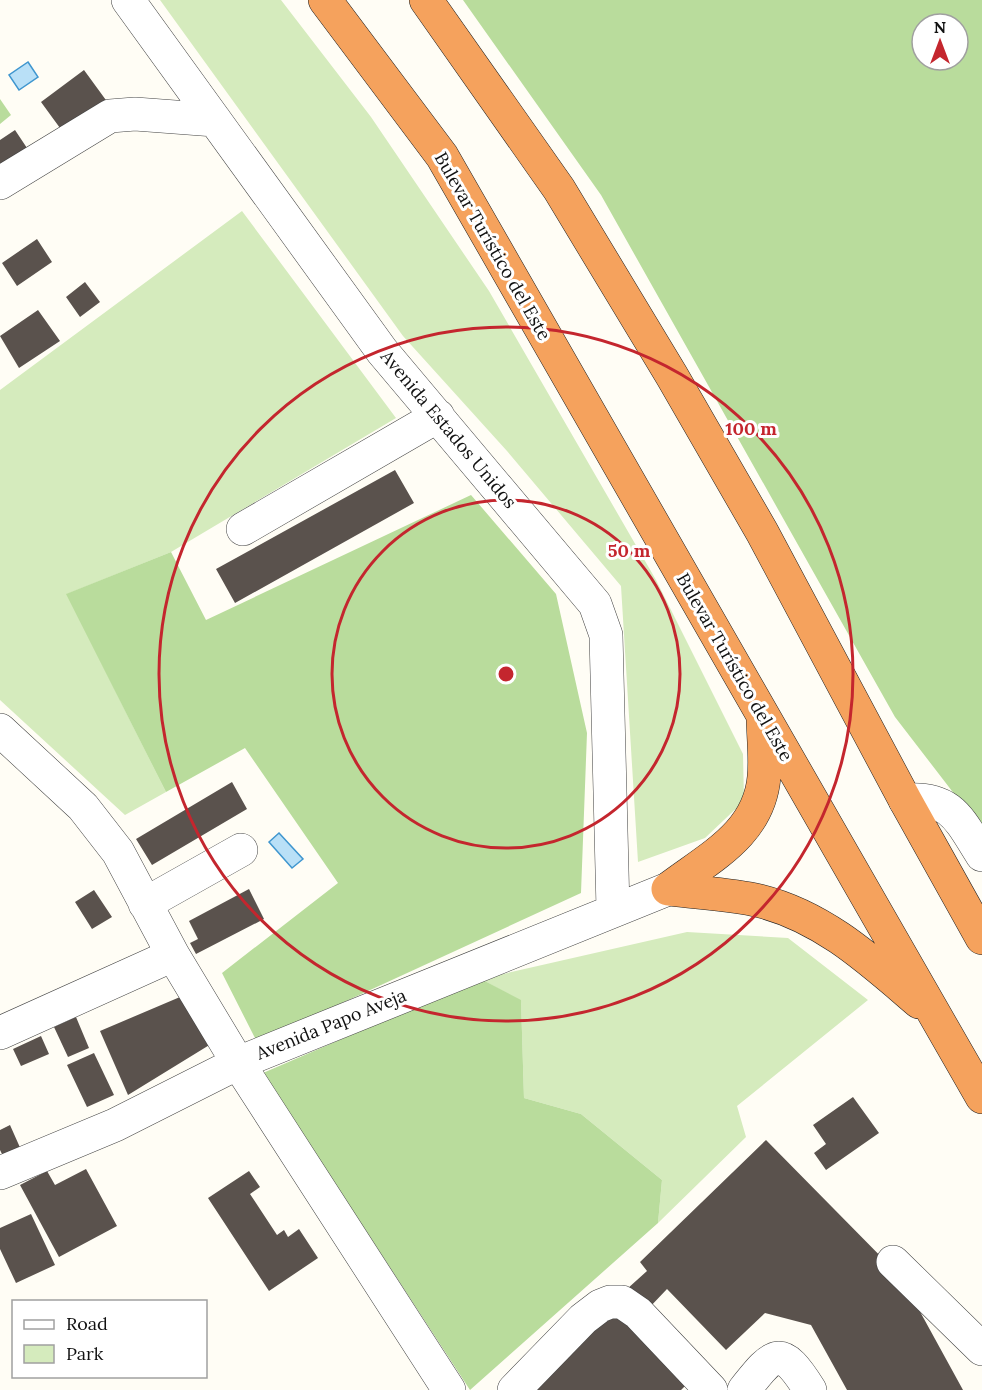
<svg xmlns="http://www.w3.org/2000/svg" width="982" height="1390" viewBox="0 0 982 1390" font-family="Lora,serif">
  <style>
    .green { fill: #d5ebbd }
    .forest { fill: #b9dc9c; fill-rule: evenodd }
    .water { fill: #b9e0f7; stroke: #3f96cf; stroke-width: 1.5 }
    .building { fill: #5a524d }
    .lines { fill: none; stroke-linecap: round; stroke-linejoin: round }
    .minor-casing { stroke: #444; stroke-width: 34 }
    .highway-casing { stroke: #222; stroke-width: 34 }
    .minor { stroke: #fff; stroke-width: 33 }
    .highway { stroke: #f5a25d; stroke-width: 33 }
    .ring { fill: none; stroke: #c4262e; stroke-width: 3 }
    .labels { text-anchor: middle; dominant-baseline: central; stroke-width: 6; stroke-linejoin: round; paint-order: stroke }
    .street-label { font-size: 18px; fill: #111; stroke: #fff }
    .centre { fill: #c4262e; stroke: #fff; stroke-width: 3 }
    .ring-label { font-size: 18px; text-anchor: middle; font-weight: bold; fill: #c4262e; stroke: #fff; stroke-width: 6; stroke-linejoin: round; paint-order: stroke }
  </style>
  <rect width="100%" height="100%" fill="#fffdf5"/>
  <!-- green -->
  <path class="green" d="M160,0H281L371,117L489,291L656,580L743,754L744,801L705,838L638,862L621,586L507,451L403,336Z
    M242,211L396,418L171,552L67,594L166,792L125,815L0,700V390Z
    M687,932L788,938L868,1000L737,1106L746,1137L658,1223L662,1180L581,1114L524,1098L521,1001L481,979Z"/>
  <!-- forest -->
  <path class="forest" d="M463,0H982V830L895,717L601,195ZM922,24H958V60H922Z
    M0,99L11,115L0,124Z
    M471,495L556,594L587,733L581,893L257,1042L222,973L338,883L245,748L166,792L66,594L171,552L206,620Z
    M481,979L521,1000L524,1098L581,1114L662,1180L658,1223L470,1390L263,1073Z"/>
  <!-- water -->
  <path class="water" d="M28,62L38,77L19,90L9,75Z
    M279,833L303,859L292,868L269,842Z"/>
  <!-- building -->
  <path class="building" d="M84,70L111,107L68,139L41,102Z
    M15,130L29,151L0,169V140Z
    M37,239L52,262L17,286L2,263Z
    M85,282L100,302L80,317L66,297Z
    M38,310L60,341L19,368L0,336Z
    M395,470L414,503L235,603L216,569Z
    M232,782L247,809L152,865L136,839Z
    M249,889L264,919L196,954L190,943L198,939L189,921Z
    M94,890L112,917L92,929L75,902Z
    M180,997L211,1044L128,1095L100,1031Z
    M76,1017L89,1048L68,1057L54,1027Z
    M41,1036L49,1054L21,1066L13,1049Z
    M94,1053L114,1095L87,1107L67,1065Z
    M853,1097L879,1133L826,1170L814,1153L826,1144L813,1125Z
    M10,1125L22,1152L5,1160L0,1150V1130Z
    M766,1140L901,1277L963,1390H847L811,1325L765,1313L726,1350L667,1289L648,1309L627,1289L647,1271L640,1262Z
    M86,1169L117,1226L59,1257L20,1185L47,1171L55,1185Z
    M249,1171L260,1187L250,1194L277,1235L284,1230L288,1237L299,1229L318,1258L269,1291L208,1198Z
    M31,1214L55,1265L16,1283L0,1249V1228Z
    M613,1310L686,1385L681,1390H535Z"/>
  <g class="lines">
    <!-- minor casing -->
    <g class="minor-casing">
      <path id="minor" d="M128,0L382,351L595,604L606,635L613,909
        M0,183L110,116L135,114L215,120
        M243,529L438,416
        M0,730L83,807L118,852L173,955L238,1063L449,1390
        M905,800C952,797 959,819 982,855
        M145,904L241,850
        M0,1033L173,955
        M0,1173L115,1125L238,1063L668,889
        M893,1262L982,1349
        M514,1390L583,1319L600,1306L610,1302H622L638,1313L711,1390
        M744,1390C775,1351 781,1344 810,1390"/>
    </g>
    <!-- highway casing -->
    <g class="highway-casing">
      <path id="highway" d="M325,0L442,156L982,1097
        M426,0L559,189L672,376L762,532L905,800L982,938
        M668,889C698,893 731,894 760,901C824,917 871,961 919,1002
        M668,889C710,857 759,834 764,777C766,757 763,736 763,716"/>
    </g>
    <!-- minor -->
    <use href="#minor" class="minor"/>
    <!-- highway -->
    <use href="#highway" class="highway"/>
  </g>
  <!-- distance rings -->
  <g class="ring">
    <circle cx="506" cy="674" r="174"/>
    <circle cx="506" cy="674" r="347"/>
  </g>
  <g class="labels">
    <!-- street labels -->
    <g class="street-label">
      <text transform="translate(493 246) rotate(60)">Bulevar Turístico del Este</text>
      <text transform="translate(449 429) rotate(50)">Avenida Estados Unidos</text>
      <text transform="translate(735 667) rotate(60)">Bulevar Turístico del Este</text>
      <text transform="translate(331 1024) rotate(-22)">Avenida Papo Aveja</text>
    </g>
  </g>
  <circle cx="506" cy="674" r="9" class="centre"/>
  <g class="ring-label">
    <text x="751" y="435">100 m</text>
    <text x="629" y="557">50 m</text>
  </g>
  <!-- legend -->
  <rect x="12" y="1300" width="195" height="78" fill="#ffffff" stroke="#a0a0a0" stroke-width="1.5"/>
  <rect x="24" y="1320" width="30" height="9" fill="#ffffff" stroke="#a0a0a0" stroke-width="1.5"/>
  <text x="66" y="1330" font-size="18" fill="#111111">Road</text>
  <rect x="24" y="1345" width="30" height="18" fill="#d5ebbd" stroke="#a0a0a0" stroke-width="1.5"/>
  <text x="66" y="1360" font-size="18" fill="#111111">Park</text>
  <!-- north arrow -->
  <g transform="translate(940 42)"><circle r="28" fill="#ffffff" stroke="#a0a0a0" stroke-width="1.5"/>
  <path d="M0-4.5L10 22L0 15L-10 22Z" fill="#c4262e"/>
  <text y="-9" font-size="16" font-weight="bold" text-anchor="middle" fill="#111111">N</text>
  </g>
</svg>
